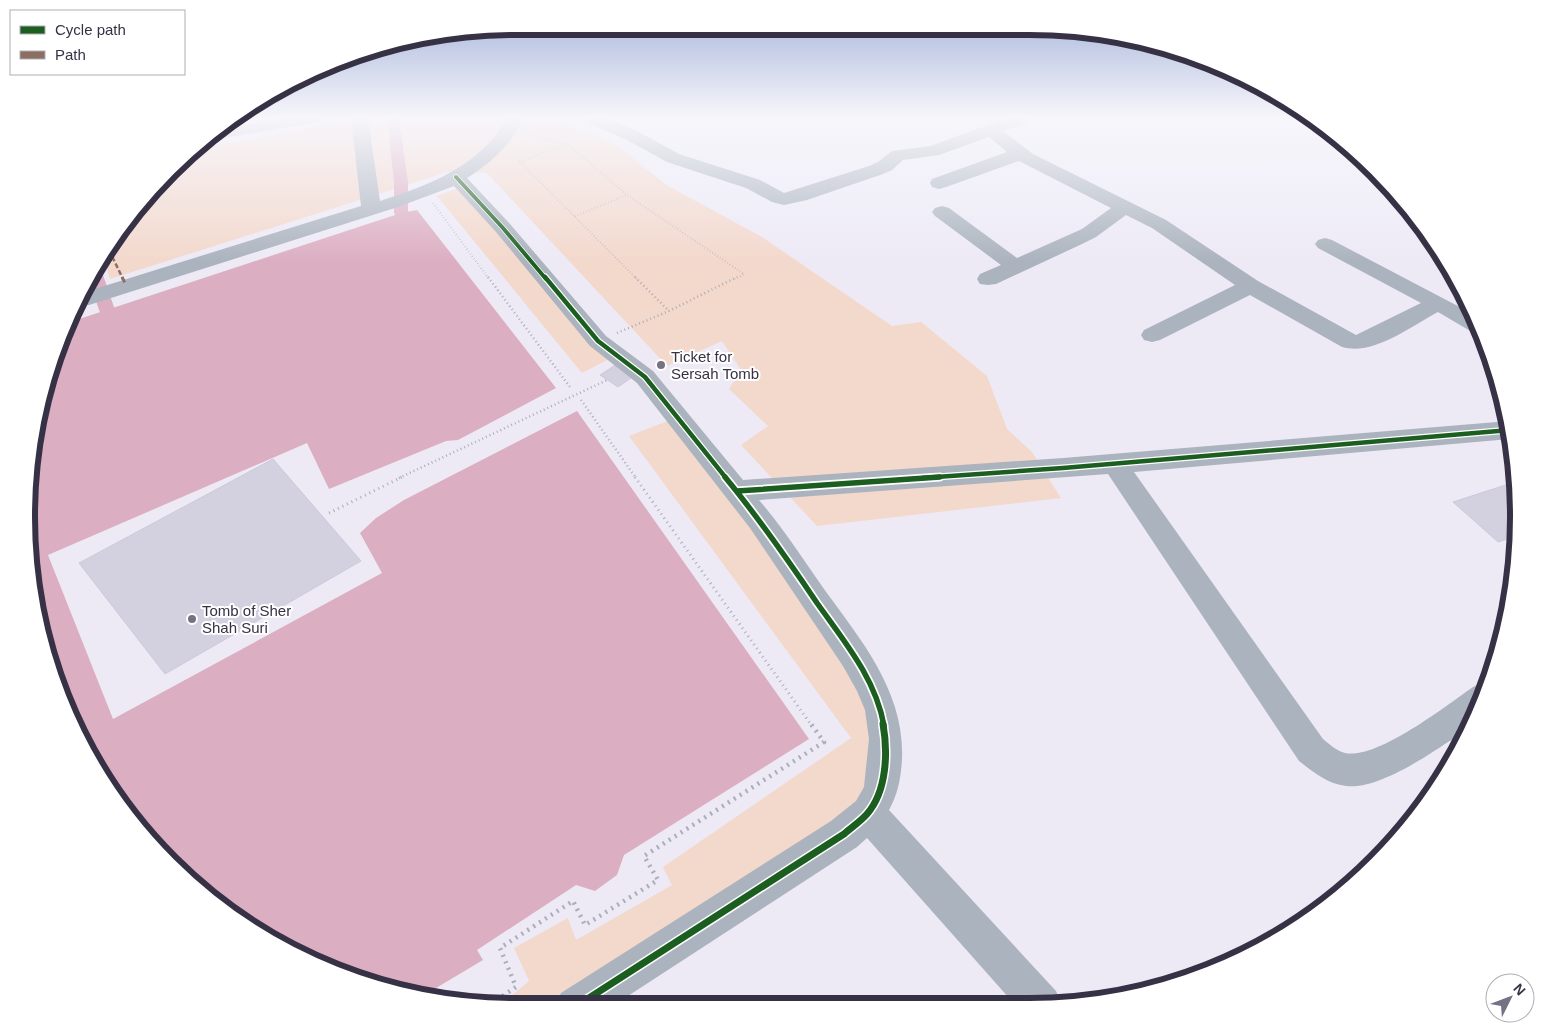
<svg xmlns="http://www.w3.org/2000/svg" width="1545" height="1033" viewBox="0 0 1545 1033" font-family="Arial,sans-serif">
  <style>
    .green { fill: #f3d8cc }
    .water { fill: #dcaec2 }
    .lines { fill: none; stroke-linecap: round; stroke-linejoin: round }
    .canal { fill: #dcaec2; fill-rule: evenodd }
    .building { fill: #d3d0df; stroke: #cdc9d8 }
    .path-far3 { stroke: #aaafba; stroke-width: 2; stroke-dasharray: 0.5 2.5; stroke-linecap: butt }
    .path-far2 { stroke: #aaafba; stroke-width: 2.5; stroke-dasharray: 1 3; stroke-linecap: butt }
    .path-far1 { stroke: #aaafba; stroke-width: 3; stroke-dasharray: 1 4; stroke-linecap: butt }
    .path { stroke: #aaafba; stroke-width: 4.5; stroke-dasharray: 2 5; stroke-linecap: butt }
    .minor { fill: #abb3be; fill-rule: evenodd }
    .quiet-far1 { stroke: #8d6e63; stroke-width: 2.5; stroke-dasharray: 5 2.5; stroke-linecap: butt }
    .quiet { stroke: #8d6e63; stroke-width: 3; stroke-dasharray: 6 3; stroke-linecap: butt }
    .cycleway-far3-casing { stroke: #fff; stroke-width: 5.5 }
    .cycleway-far2-casing { stroke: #fff; stroke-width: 7 }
    .cycleway-far1-casing { stroke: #fff; stroke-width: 9 }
    .cycleway-casing { stroke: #fff; stroke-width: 10 }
    .cycleway-far3 { stroke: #1b5e20; stroke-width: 4 }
    .cycleway-far2 { stroke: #1b5e20; stroke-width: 4.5 }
    .cycleway-far1 { stroke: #1b5e20; stroke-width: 5.5 }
    .cycleway { stroke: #1b5e20; stroke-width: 7 }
    .poi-dot { fill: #767283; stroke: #fff; stroke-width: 2 }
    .labels { text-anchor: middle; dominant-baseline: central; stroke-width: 4; stroke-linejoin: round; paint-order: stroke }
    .poi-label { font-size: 15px; fill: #363145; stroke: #fff; text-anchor: start }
    .rim { fill: none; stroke: #363145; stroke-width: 6 }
  </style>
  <rect width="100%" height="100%" fill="#edeaf6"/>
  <!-- green -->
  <path class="green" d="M349,118H553L559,119L615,144L668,186L762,237L892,326L921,322L987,376L1007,429L1032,452L1061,498L817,526L741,445L768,426L729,389L741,370L722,341L667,366L487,173L448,172L110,279L104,259L128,218L204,147L262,138Z
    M461,187L617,355L582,373L437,196Z
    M673,419L831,633L873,713L879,768L851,811L814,838L544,1007L500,1005L529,981L514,948L568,918L576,940L672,885L663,867L851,738L629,436Z"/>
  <!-- water -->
  <path class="water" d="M417,210L556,388L458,440L446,441L329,489L307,443L48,555L113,719L382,573L360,533L376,518L404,500L577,411L809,739L624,855L617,875L595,891L576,885L477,950L483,960L421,997L299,956L170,863L92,761L36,612L27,484L63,329L67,323L401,213Z"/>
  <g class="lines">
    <!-- canal -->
    <path class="canal" d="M387,118H399L408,182V213L406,216H396L394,213V182Z
      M97,271L103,275L115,310L113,314H101L99,310L90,283Z"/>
  </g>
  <!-- building -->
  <path class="building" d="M620,362L638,373L618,387L600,375Z
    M273,459L361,561L165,674L79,563Z
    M1515,482L1519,518L1507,522L1517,531V536L1498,542L1453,502Z"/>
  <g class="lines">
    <!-- path-far3 -->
    <path class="path-far3" d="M525,134L567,144L627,195L744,274L735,279
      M565,144L520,162L637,279
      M433,203L489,279
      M575,216L627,195"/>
    <!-- path-far2 -->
    <path class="path-far2" d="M488,277L570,387
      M635,277L669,311
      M617,333L669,311L737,277
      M581,400L636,478
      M399,478L607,380"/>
    <!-- path-far1 -->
    <path class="path-far1" d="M635,477L812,726
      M329,513L402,477"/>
    <!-- path -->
    <path class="path" d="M491,1004L516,987L500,948L573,901L585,925L658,880L644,856L824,742L811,724"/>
    <!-- minor -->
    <path class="minor" d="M283,118H321L318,122L312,123L217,139L213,138L224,128Z
      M351,118H368L380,201C428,186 482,165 507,118H523C513,144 490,163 467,178L510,224L606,336L653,371L743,480L1063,458L1509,421L1510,439L1134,472L1323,739C1329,744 1337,751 1345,753C1377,760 1447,705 1473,687L1484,682L1488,684C1483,698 1479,714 1470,726C1465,733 1455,738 1448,742C1424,758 1376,790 1346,786C1328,784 1313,772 1299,761L1108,474L759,500C783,528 803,559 824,589C861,640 905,692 902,759C901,777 898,794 889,810L1056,991L1061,1003L1017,1007L867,838L857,847L611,1007H555L561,993L831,821L856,801L864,787L869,739L865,710L857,691L843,666L750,528L637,383L590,346L496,232L454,186L398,207L89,305L77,306L85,292L361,206Z
      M583,118H606L639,132L679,154L760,180L784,193L869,166L878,162L892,151L930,146L1008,118H1031L1029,122L1003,131L1033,154L1166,220L1258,281L1356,335L1421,303L1318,248L1315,244L1318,240L1325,238L1332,240L1473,314L1483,333L1472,332L1438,312C1410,327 1373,356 1342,347L1250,295L1160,340L1152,342L1144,340L1141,335L1144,330L1235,285L1152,228L1126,215L1096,237L1082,244L996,284L988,285L980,284L977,279L980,274L1001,265L935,216L932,212L935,208L942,206L949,208L1017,258L1082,229L1111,208L1019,161L946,187L939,189L932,187L930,183L932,179L1007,152L989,137L939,155L903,160L892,170L883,174L807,200L784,205L772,202L746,188L667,162L627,140L586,122Z"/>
    <!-- quiet-far1 -->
    <path class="quiet-far1" d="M109,250L123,279"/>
    <!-- quiet -->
    <path class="quiet" d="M122,277L126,285"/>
    <!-- cycleway-far3 casing -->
    <g class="cycleway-far3-casing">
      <path id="cycleway-far3" d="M456,177L503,228L546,279"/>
    </g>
    <!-- cycleway-far2 casing -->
    <g class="cycleway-far2-casing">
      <path id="cycleway-far2" d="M545,277L598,341L645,377L726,478
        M922,478L1063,468L1510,430"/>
    </g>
    <!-- cycleway-far1 casing -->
    <g class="cycleway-far1-casing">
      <path id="cycleway-far1" d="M725,477C758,517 788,560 817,603C844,641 876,679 884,726
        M737,491L940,477"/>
    </g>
    <!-- cycleway casing -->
    <g class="cycleway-casing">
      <path id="cycleway" d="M575,1007L844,834C852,827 861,821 867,814C887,791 888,752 883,724"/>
    </g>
    <!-- cycleway-far3 -->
    <use href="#cycleway-far3" class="cycleway-far3"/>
    <!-- cycleway-far2 -->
    <use href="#cycleway-far2" class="cycleway-far2"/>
    <!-- cycleway-far1 -->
    <use href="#cycleway-far1" class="cycleway-far1"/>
    <!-- cycleway -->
    <use href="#cycleway" class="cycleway"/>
  </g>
  <!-- sky -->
  <linearGradient id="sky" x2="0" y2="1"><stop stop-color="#a3b2d9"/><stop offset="0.45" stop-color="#f7f6fb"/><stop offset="1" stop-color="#f7f6fb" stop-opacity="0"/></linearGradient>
  <rect width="1545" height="262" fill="url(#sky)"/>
  <!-- markers -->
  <g class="poi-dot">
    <circle cx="661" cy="365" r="5"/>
    <circle cx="192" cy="619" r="5"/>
  </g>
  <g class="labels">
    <!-- poi labels -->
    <g class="poi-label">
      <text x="671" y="356">Ticket for<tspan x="671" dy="17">Sersah Tomb</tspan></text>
      <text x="202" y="610">Tomb of Sher<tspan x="202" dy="17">Shah Suri</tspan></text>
    </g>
  </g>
  <!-- crop -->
  <path d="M0 0H1545V1033H0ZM516 35H1029A481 481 0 0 1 1510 516V517A481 481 0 0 1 1029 998H516A481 481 0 0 1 35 517V516A481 481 0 0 1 516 35Z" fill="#fff" fill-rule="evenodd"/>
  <path class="rim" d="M516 35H1029A481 481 0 0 1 1510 516V517A481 481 0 0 1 1029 998H516A481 481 0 0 1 35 517V516A481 481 0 0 1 516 35Z"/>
  <!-- legend -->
  <rect x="10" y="10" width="175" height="65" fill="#ffffff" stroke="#afadb5"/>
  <rect x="20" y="26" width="25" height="8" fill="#1b5e20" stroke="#afadb5"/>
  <text x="55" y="35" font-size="15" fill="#363145">Cycle path</text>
  <rect x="20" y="51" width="25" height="8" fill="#8d6e63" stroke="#afadb5"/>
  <text x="55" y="60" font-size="15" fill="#363145">Path</text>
  <!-- north arrow -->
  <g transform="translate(1510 998) rotate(48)"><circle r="24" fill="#ffffff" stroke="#afadb5"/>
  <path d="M0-4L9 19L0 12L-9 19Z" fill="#767283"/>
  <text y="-8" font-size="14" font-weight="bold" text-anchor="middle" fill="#363145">N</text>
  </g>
</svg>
